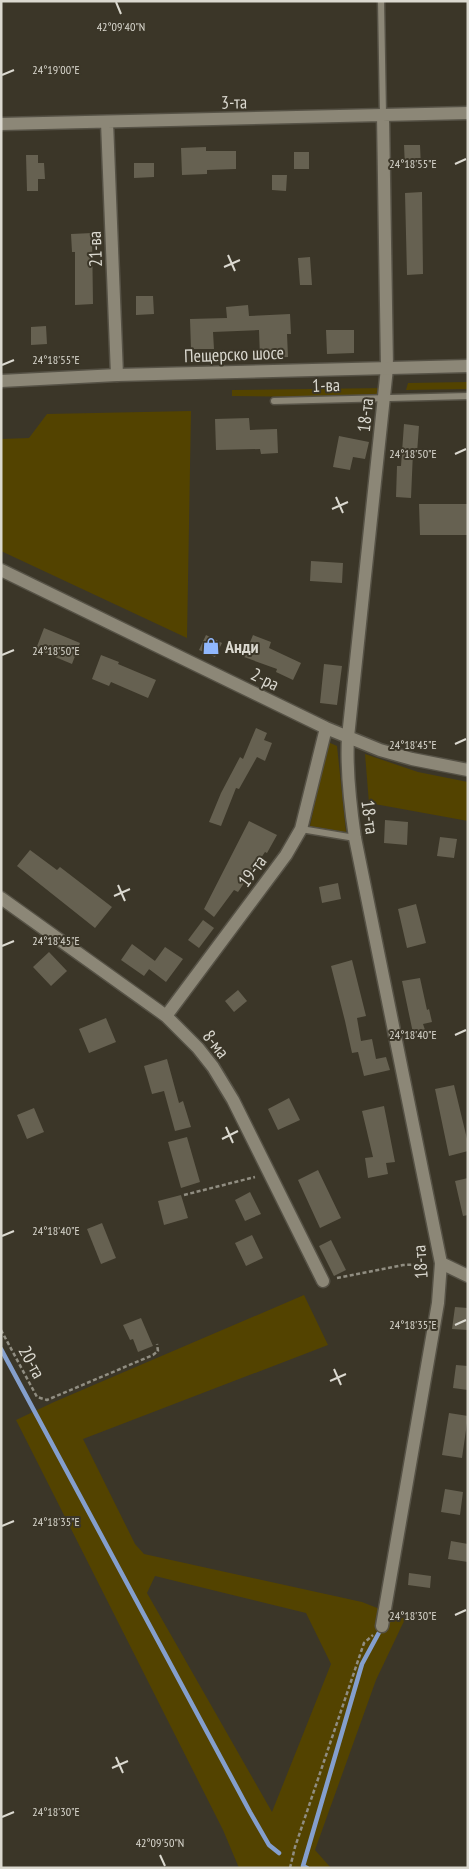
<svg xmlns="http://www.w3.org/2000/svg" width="469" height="1869" viewBox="0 0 469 1869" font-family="'PT Sans Narrow',sans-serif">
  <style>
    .green { fill: #534300; fill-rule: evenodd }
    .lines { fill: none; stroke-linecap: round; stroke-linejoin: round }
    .stream { stroke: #849fcd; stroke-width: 4.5 }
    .building { fill: #666151 }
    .service-casing { stroke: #565246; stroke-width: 9 }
    .minor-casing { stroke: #565246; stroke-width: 15 }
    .secondary-casing { stroke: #565246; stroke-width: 15 }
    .path { stroke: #908d81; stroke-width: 2.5; stroke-dasharray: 4 2.5; stroke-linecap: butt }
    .service { stroke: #8c8777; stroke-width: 6 }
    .minor { stroke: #8c8777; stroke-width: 12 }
    .secondary { stroke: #8c8777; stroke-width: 12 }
    .ticks { fill: none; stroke: #dbd9d0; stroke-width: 2 }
    .labels { text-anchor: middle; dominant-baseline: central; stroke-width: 4; stroke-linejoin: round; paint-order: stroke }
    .street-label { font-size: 18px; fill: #dbd9d0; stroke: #3b3628 }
    .poi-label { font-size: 18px; font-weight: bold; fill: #dbd9d0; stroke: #3b3628; text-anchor: start }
    .ticks-label { font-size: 12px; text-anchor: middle; fill: #dbd9d0; stroke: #3b3628; stroke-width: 4; stroke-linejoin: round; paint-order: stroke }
  </style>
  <rect width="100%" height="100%" fill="#3b3628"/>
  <!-- green -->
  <path class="green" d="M468,382V389L406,390L408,383Z
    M386,388L385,398L232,396V390Z
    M191,411L187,638L1,551V439L29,438L47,414Z
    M328,742L337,746L346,832L310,826Z
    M365,754L418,772L468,782V821L369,803Z
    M304,1295L328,1345L83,1439L135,1544L144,1554L362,1602L405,1619L376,1680L315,1850L331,1868H239L223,1830L16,1420L54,1402ZM155,1576L306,1613L331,1664L272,1812L147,1593Z"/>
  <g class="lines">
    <!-- stream -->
    <path class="stream" d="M1,1349L250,1812L269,1845L279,1853
      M307,1868L303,1866L362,1664L382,1627"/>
  </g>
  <!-- building -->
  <path class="building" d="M404,145H420L421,167H405Z
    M206,147V151H236V169L207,170V174L182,175L181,148Z
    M294,152H309V169H294Z
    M26,155H38V163H44L45,179H38V191H27Z
    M134,163H154V177L134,178Z
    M272,175H287L286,191L272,190Z
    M422,192L423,274L407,275L405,193Z
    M92,233L93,304L75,305V252H72L71,234Z
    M310,257L312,285H300L298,258Z
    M136,296H153L154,314L136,315Z
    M248,305L249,316L290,314L291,334H287L288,357L260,358L259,330L213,332L214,349H191L190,319L227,318L226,307Z
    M46,326L47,344L31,345V327Z
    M326,330H354V353L327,354Z
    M249,418L250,430L277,429L278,453L261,454L260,449L216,450L215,419Z
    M404,424L419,426L417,453L413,452L411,498L396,497L397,466H401Z
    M339,436L369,442L365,459L353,457L350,470L333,467Z
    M419,504H468V535H420Z
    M311,561L343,563L342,583L310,581Z
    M44,628L80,643L72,664L36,649Z
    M206,635L222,643L215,657L199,650Z
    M253,635L271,642L269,648L301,663L293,680L276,672L277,669L244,657Z
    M101,655L119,662L118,664L156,680L148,698L111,682L109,686L92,679Z
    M324,664L342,666L337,705L320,703Z
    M256,728L267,733L264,740L272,743L265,761L257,757L239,789L236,788L221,826L209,822L221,793L240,757L243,759Z
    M385,820L408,822L407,845L384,843Z
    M249,821L277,835L267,853L265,852L238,892L234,890L214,917L204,909Z
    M440,837L457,839L454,858L437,856Z
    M30,850L57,870L60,867L112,907L95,928L17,866Z
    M338,883L341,899L322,903L319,887Z
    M416,904L426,943L407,948L398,909Z
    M203,920L214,928L199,948L188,940Z
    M132,944L155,961L144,976L121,960Z
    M165,947L183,959L166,982L149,969Z
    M49,952L67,971L51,986L33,967Z
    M352,960L366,1016L357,1018L361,1041L372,1039L376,1059L386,1057L390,1070L364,1076L358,1052L352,1053L345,1021L331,966Z
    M420,978L427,1010L429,1009L432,1022L423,1024L425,1030L413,1033L402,981Z
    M238,990L247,1001L234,1012L225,1001Z
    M106,1018L116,1042L89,1053L79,1029Z
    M167,1059L179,1103L183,1101L191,1127L175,1131L164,1091L152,1094L144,1066Z
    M454,1085L468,1143V1151L449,1156L435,1089Z
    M289,1098L300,1120L278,1130L268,1109Z
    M384,1106L395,1162L386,1163L388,1174L368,1178L365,1158L373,1157L362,1111Z
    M34,1108L44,1132L27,1139L17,1115Z
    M187,1137L200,1182L181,1188L168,1142Z
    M318,1170L341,1218L320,1228L298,1180Z
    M468,1178V1215L463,1216L455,1181Z
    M250,1192L261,1214L245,1221L235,1200Z
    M181,1195L188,1218L164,1225L158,1201Z
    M102,1223L116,1258L101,1264L87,1229Z
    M252,1235L263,1258L246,1266L235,1243Z
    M331,1240L346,1270L334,1276L319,1246Z
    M455,1307L468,1308V1330L452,1329Z
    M141,1318L153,1346L138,1352L133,1339L130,1340L123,1325Z
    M456,1365L468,1366V1390L453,1388Z
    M449,1413L468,1416L462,1458L442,1455Z
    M445,1489L463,1492L460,1515L441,1512Z
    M451,1541L468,1544V1562L448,1559Z
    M409,1573L431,1576L430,1588L408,1585Z"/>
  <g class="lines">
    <!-- service casing -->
    <g class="service-casing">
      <path id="service" d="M381,1L383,115
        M274,401L468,396
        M301,829L355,838"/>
    </g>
    <!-- minor casing -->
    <g class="minor-casing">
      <path id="minor" d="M107,122L117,375
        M1,124L468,113
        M1,570L326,728L380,750L412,759L468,770
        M1,898L166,1016L198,1048L213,1067L233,1100L323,1281
        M166,1016L286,855L301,829L326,728
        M441,1263L468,1276
        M382,1626L438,1303L441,1263L355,838C350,804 346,771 348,737L387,368L383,115"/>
    </g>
    <!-- secondary casing -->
    <g class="secondary-casing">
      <path id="secondary" d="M1,381L117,375L468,366"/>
    </g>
    <!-- path -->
    <path class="path" d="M184,1195L255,1177
      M337,1278L403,1265L427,1264
      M1,1330L37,1397L47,1400L153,1355L158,1351L157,1344
      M290,1868L295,1847L364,1643L373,1635"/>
    <!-- service -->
    <use href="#service" class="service"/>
    <!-- minor -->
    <use href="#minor" class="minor"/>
    <!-- secondary -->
    <use href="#secondary" class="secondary"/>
  </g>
  <!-- ticks -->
  <path class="ticks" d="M116,2L121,14M2,75L14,70M455,164L466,159M228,255L235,271M224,267L240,260M2,365L14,360M455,454L466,449M336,497L343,513M332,509L348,502M2,655L14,650M455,744L466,739M118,885L125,901M114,896L130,889M2,946L14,941M455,1035L466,1030M226,1127L233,1143M222,1139L238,1131M2,1236L14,1231M455,1325L466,1320M334,1369L341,1385M330,1381L346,1374M2,1526L14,1521M455,1615L466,1610M116,1757L123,1773M112,1768L128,1761M2,1817L14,1812M160,1855L165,1866"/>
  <!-- icons -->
  <defs>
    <g id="shop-bare" transform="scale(1.35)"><path d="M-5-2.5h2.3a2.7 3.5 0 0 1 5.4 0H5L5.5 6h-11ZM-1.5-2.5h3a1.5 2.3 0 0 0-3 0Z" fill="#91b8fd" stroke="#3b3628" stroke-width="2.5" paint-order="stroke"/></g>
  </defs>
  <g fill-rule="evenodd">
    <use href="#shop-bare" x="211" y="646"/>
  </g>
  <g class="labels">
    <!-- street labels -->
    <g class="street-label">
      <text transform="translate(234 102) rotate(-1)">3-та</text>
      <text transform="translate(95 249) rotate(-92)">21-ва</text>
      <text transform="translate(234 354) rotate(-2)">Пещерско шосе</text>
      <text transform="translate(326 385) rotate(-2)">1-ва</text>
      <text transform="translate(365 415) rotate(-84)">18-та</text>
      <text transform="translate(265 679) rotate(26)">2-ра</text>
      <text transform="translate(370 817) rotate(82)">18-та</text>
      <text transform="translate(252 871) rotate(-53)">19-та</text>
      <text transform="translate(216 1044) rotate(52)">8-ма</text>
      <text transform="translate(420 1262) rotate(-94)">18-та</text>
      <text transform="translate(32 1362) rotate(61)">20-та</text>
    </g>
    <!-- poi labels -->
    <g class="poi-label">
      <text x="225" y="646">Анди</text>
    </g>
  </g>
  <g class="ticks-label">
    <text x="121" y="31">42°09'40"N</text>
    <text x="56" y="74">24°19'00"E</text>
    <text x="413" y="168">24°18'55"E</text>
    <text x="56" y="364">24°18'55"E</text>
    <text x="413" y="458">24°18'50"E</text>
    <text x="56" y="655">24°18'50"E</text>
    <text x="413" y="749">24°18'45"E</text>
    <text x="56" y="945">24°18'45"E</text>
    <text x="413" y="1039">24°18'40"E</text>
    <text x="56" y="1235">24°18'40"E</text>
    <text x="413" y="1329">24°18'35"E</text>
    <text x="56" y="1526">24°18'35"E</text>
    <text x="413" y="1620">24°18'30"E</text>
    <text x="56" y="1816">24°18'30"E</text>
    <text x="160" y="1847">42°09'50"N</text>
  </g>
  <!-- border -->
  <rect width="469" height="1869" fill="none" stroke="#dbd9d0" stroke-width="5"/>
</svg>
